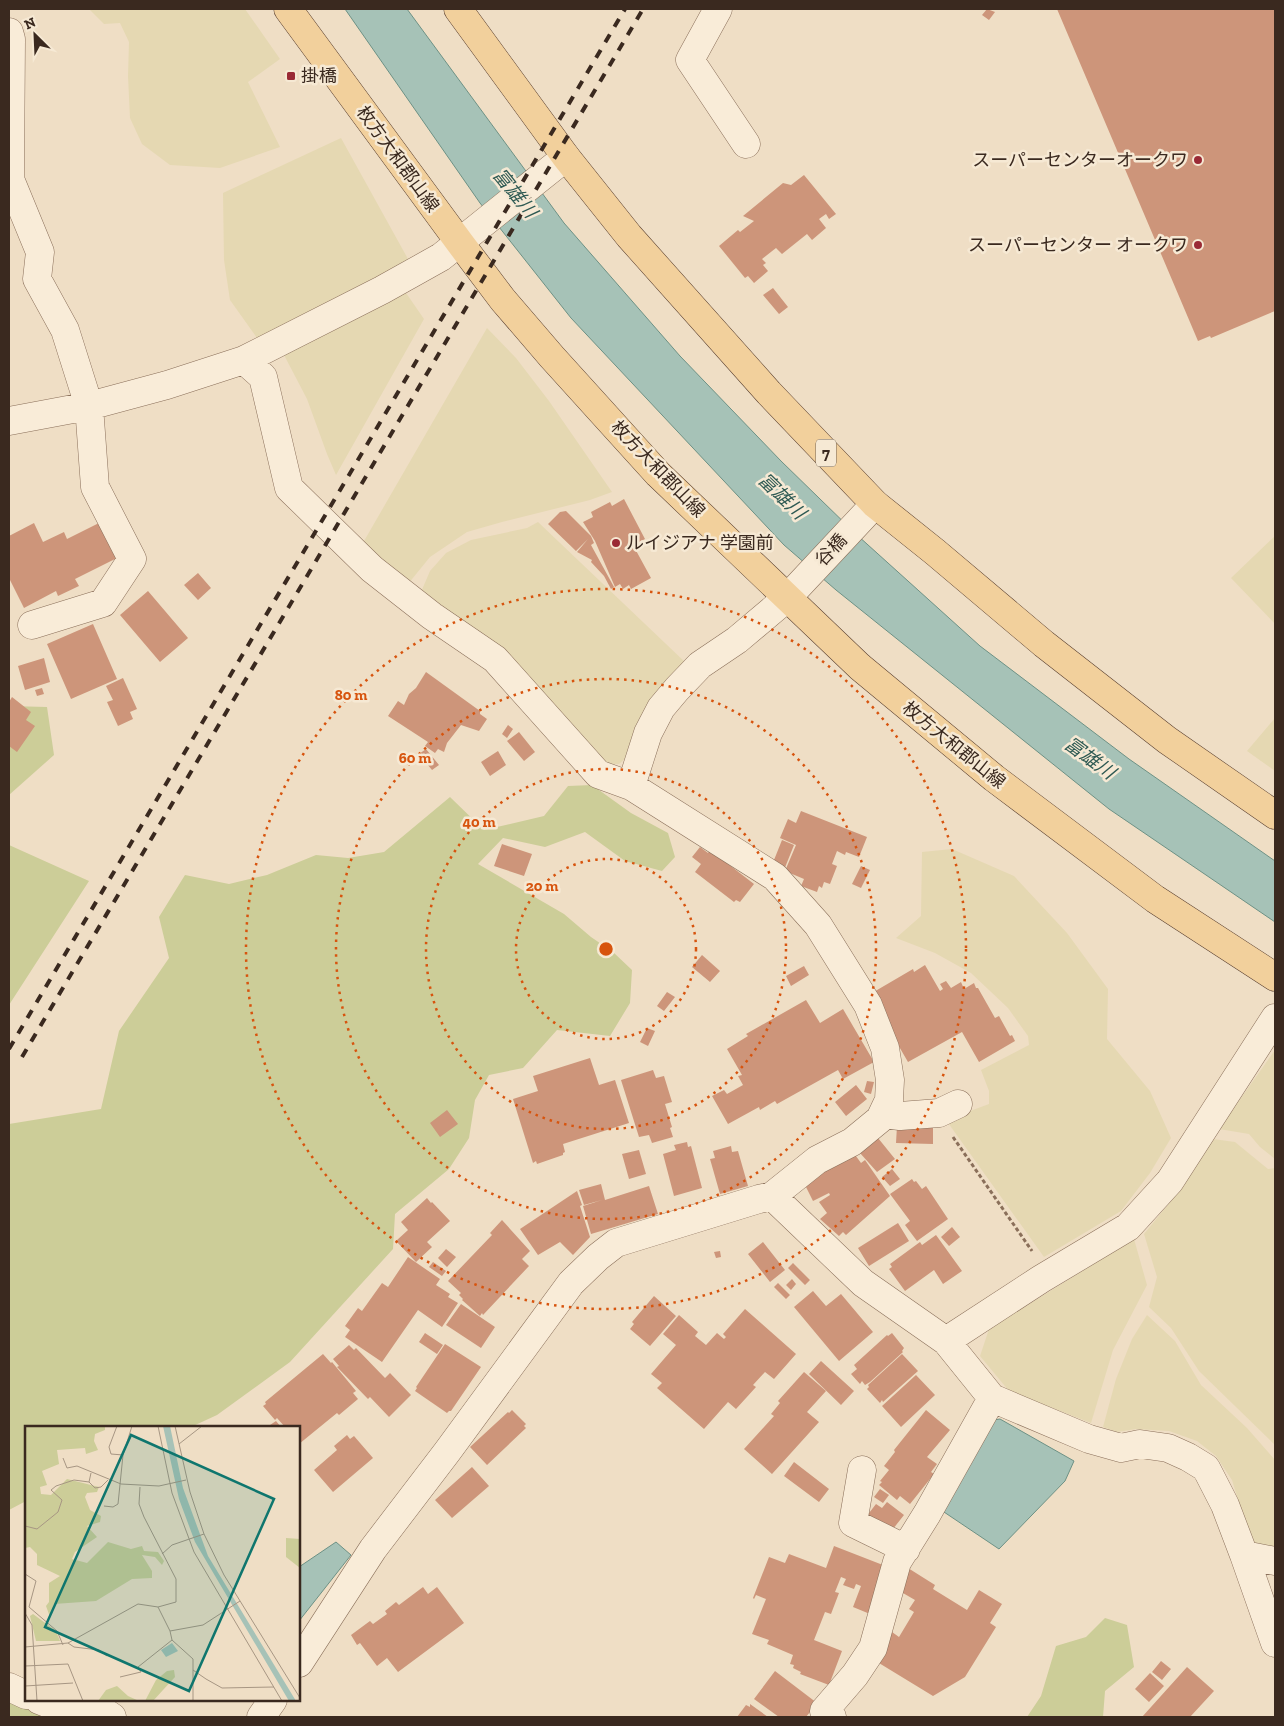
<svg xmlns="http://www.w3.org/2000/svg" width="1284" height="1726" viewBox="0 0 1284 1726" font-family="'Zilla Slab','Noto Sans JP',serif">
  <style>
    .farmland { fill: #e5d8b2 }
    .green { fill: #cccd98 }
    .water { fill: #a6c2b7; stroke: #6d9185 }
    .building { fill: #cd957a }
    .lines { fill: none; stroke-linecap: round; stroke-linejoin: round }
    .minor-casing { stroke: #8a6f5a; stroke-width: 29 }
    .major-casing { stroke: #583e2f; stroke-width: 29 }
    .path { stroke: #8a6f5a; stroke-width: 3; stroke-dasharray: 4 2.5; stroke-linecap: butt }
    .minor { stroke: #f9ecd8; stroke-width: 28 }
    .major { stroke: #f2d09c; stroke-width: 28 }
    .rail { stroke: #3a291f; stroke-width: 4; stroke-dasharray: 9 9; stroke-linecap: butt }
    .ring { fill: none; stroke: #d7540e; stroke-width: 2.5; stroke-dasharray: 2.5 5 }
    .poi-dot { fill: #9a2a35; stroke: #f6e9d4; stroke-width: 2 }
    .labels { text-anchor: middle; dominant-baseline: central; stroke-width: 5; stroke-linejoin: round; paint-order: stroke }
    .shield { fill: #f6e9d4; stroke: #726355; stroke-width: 1 }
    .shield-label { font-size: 16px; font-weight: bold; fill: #3a291f }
    .poi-label { font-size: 18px; fill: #3a291f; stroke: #f6e9d4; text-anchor: start }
    .street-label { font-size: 18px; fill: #3a291f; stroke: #f6e9d4 }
    .water-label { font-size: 19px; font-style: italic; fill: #2e5a53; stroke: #f6e9d4 }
    .inset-road { fill: none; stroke: #a79683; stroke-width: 1 }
    .view { fill: #0f766e; fill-opacity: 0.15; stroke: #0f766e; stroke-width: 2.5 }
    .inset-edge { fill: none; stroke: #3a291f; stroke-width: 2.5 }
    .centre { fill: #d7540e; stroke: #f6e9d4; stroke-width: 2.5 }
    .ring-label { font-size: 15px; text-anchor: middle; font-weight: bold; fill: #d7540e; stroke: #f6e9d4; stroke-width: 5; stroke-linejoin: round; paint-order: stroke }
  </style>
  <rect width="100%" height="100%" fill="#efdec5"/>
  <!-- farmland -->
  <path class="farmland" d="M89,9H245L280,59L248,82L280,147L220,168L170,165L142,144L130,118L128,76L129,42L120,23L104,24Z
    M341,138L408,259L361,288L257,338L230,300L224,260L223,193Z
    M404,290L424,319L336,475L327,454L307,399L284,355Z
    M487,328L516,358L549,401L612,492L590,500L502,522L467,532L430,557L408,584L360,548Z
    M538,522L687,664L626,758L619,764H602L421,592L430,571L446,553L471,540L527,528Z
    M1275,536V624L1231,578Z
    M1275,718V771L1247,751Z
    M952,849L1014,876L1067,933L1108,989L1107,1039L1150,1091L1171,1138L1150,1173L1121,1211L1044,1257L946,1120L989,1104V1091L981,1070L1029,1045L1028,1036L1008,1008L971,973L935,953L896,938L921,916L922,852Z
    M1275,1050V1159L1260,1147L1249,1134L1219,1129Z
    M1213,1139L1235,1142L1268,1169L1275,1168V1445L1199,1371L1171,1328L1149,1307L1157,1277L1144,1234L1184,1185Z
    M1134,1239L1147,1285L1113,1350L1091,1423L1009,1391L980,1356L989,1329Z
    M1147,1315L1175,1341L1201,1385L1247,1428L1275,1460V1551L1258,1546L1249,1536L1232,1480L1216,1456L1197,1441L1169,1431L1136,1429L1117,1432L1103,1427L1116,1379L1132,1339Z"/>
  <!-- green -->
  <path class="green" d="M9,706L47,707L54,755L9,795Z
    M592,785L631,813L668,833L675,857L662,871L625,861L585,832L545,847L503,838L478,864L564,914L591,937L613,952L632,970L630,1003L610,1036L557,1030L523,1068L489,1075L475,1100L469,1138L449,1169L395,1214L393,1249L290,1362L217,1415L191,1427H26V1501L9,1510V1124L101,1109L119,1031L169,958L159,917L185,875L229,884L267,875L316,855L348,858L384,852L450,797L484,830L544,816L568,786Z
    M9,845L89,881L9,1005Z
    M1105,1618L1127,1625L1134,1667L1105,1691L1103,1717H1027L1041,1696L1056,1646L1086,1637Z
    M9,1696L91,1717H9Z"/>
  <!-- water -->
  <path class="water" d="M345,9H407L564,223L680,356L781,461L857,535L980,646L1129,759L1275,861V922L1109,809L836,590L784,545L571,318L480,203Z
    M1000,1419L1074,1461L1065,1481L999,1549L941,1510L993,1420Z
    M336,1542L351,1555L299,1621V1567Z"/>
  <!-- building -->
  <path class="building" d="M987,9L995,12L989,20L982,15Z
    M1057,9H1275V311L1211,338L1210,336L1198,341Z
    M804,175L836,214L829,219L826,214L819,219L826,228L812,240L807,234L782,254L776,248L762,259L766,263L763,265L768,271L754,283L748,276L745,278L719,246L738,230L740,232L754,221L743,216L783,183L791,185Z
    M773,288L788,307L779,314L763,295Z
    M624,499L645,539L633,545L651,578L631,589L629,585L623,589L620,584L615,587L595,541L583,522L593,517L591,512L610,502L612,506Z
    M566,511L591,536L594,543L591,545L614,587L611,589L604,576L591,562L592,560L577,552L588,539L576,551L548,524L560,512L565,518L560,512Z
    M101,522L119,557L75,579L79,586L58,596L56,591L24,608L9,578V536L34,523L43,542L64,532L67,539Z
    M198,573L211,588L198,600L184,585Z
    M148,591L188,638L160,662L120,615Z
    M93,624L117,679L71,699L47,644Z
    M44,658L50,682L25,690L18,666Z
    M426,672L480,711V714L487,719L479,731L461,725L447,743L444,752L438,749L435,753L425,746L428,742L388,716L398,701L404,705L409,694L416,688Z
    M123,678L137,709L130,712L133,719L118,726L107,702L113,700L106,686Z
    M42,688L44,694L37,696L35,690Z
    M12,697L31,712L26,720L35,726L17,752L9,746V702Z
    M508,725L513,729L507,738L502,734Z
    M519,732L535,752L524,761L507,741Z
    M426,749L439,765L432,770L419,754Z
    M498,751L506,765L490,776L481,762Z
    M801,811L867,837L859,857L846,852L845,855L837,851L832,864L837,866L830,884L824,882L822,888L819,886L817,892L801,886L804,879L785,871L796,845L780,838L788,819L796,823Z
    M782,840L794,845L784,870L772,865Z
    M502,844L532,854L524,876L494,866Z
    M700,847L708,853L710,850L754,884L740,902L736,900L734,902L695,872L701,864L692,857Z
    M861,866L870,870L861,888L852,884Z
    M702,955L720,971L710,982L692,967Z
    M925,965L940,991L943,989L940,984L946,981L951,988L961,982L964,989L974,983L976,988H978L995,1018L999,1016L1010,1036L1012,1035L1015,1041L979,1062L962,1032L908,1062L886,1024L872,993L913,969L914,972Z
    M804,966L809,975L791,986L786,976Z
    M667,992L675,997L664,1011L657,1006Z
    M806,1000L820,1023L843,1009L874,1062L843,1079L838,1070L777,1104L775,1101L760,1110L759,1107L728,1124L712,1096L724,1090L727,1094L743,1085L738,1076L742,1075L727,1049L748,1036L746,1034Z
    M647,1028L655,1031L648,1046L640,1042Z
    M590,1058L599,1085L615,1080L629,1123L563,1144L565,1152L563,1153V1155L537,1164L536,1161L533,1163L513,1099L538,1091L533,1076Z
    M653,1070L656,1078L664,1076L672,1102L665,1104L672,1127L670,1128L673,1137L652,1143L649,1135L639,1137L621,1080Z
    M867,1081L874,1082L871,1094L864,1092Z
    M856,1085L867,1099L846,1116L835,1102Z
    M447,1110L458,1124L440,1137L430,1123Z
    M897,1126L933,1128V1144L896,1143Z
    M878,1138L895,1159L877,1172L860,1153Z
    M687,1142L688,1147L691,1146L702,1188L674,1196L663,1154L676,1150L674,1145Z
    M731,1146L732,1152L738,1151L748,1186L720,1194L710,1159L715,1158L713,1151Z
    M639,1150L646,1174L629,1179L622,1154Z
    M853,1152L861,1163L865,1160L890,1196L846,1235L843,1232L839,1236L820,1219L827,1213L819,1202L830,1195L829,1193L813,1201L803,1181Z
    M892,1169L900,1179L890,1186L882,1177Z
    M912,1179L914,1182L916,1181L922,1189L926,1186L948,1219L917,1241L905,1225L910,1221L890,1194Z
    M601,1184L605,1200L649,1186L658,1214L591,1234L583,1206L602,1200L584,1205L579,1190Z
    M577,1191L582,1205L580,1206L590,1237L573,1255L560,1242L538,1255L520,1229Z
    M427,1198L431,1203L432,1202L450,1221L427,1242L432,1247L416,1262L396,1241L408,1230L401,1222Z
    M502,1220L530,1251L522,1259L529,1266L483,1315L482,1313L480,1316L462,1300L463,1299L459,1295L461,1293L448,1281L492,1235L490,1233Z
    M898,1223L909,1241L869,1266L858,1248Z
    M952,1227L960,1237L949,1246L941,1237Z
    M936,1235L962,1271L943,1284L934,1270L905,1291L889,1269L892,1267L890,1264L920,1242L922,1245Z
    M763,1242L785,1270L770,1282L748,1254Z
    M446,1249L456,1257L447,1267L438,1258Z
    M720,1251L721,1257L716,1258L714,1252Z
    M408,1257L440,1279L436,1285L450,1294L448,1297L458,1303L442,1327L418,1310L382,1362L345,1337L350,1330L345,1326L358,1308L362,1311L382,1283L388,1287Z
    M433,1262L446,1271L442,1276L429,1267Z
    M793,1263L810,1280L805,1285L788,1268Z
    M792,1279L796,1284L791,1290L786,1285Z
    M778,1283L790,1295L786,1299L774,1287Z
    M813,1291L826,1306L841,1294L873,1332L839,1361L794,1307Z
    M654,1296L676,1316L650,1346L630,1329L634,1324L632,1322Z
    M461,1304L495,1327L481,1348L446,1325Z
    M745,1309L796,1354L774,1379L765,1372L753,1385L756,1387L736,1409L728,1402L704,1429L657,1388L662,1383L651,1374L676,1345L663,1334L679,1315L698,1332L695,1336L706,1345L717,1333L724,1339L726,1337L723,1334Z
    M425,1333L443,1345L437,1354L419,1342Z
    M892,1333L904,1348L902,1351L903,1352L870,1382L865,1385L862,1381L860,1384L851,1374L857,1369L854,1365L887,1335L888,1336Z
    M445,1344L481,1367L451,1411H449L447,1413L415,1391L417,1388L416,1387Z
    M349,1345L354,1350L356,1348L385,1378L390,1373L411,1395L389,1417L370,1397L368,1399L337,1367L339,1366L333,1359Z
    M323,1354L331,1363L332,1362L356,1391L353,1393L358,1399L339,1415L337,1413L299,1444V1427H285L277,1418L275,1420L263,1406L266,1404L265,1402Z
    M902,1354L918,1371L883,1402L882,1400L880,1403L867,1389L869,1387L868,1385Z
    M821,1361L854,1391L841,1405L809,1374Z
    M804,1372L826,1391L807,1412L819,1422L772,1474L744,1449L774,1416L771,1414L780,1403L778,1401Z
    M916,1375L935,1395L901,1427L882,1406Z
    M512,1410L526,1424L524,1426L526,1428L487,1465L470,1447L508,1412L509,1413Z
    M926,1410L950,1430L927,1457L937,1464L931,1472L934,1474L910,1504L900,1496L897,1500L879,1485L882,1482L880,1481L889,1470L884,1466L895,1452L894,1450Z
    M276,1421L281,1427H267Z
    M347,1435L350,1439L354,1436L373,1458L333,1492L314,1470L337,1450L334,1446Z
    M794,1462L829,1489L819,1502L784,1476Z
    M472,1467L489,1486L452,1518L435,1500Z
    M880,1489L889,1495L883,1503L874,1497Z
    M887,1502L904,1515L889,1534L866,1517L876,1504L882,1508Z
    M834,1546L888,1567L870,1614L853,1607L861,1586L856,1584L854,1589L843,1585L846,1579L841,1577L835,1592L839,1593L831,1614L825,1612L814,1640L842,1651L829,1685L800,1674L801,1672L793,1668L794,1665L790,1664L793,1655L767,1644L769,1640L752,1634L766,1599L756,1595L754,1599L753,1598L769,1557L785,1563L789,1554L826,1568Z
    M908,1568L935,1585L933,1589L967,1610L979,1590L1002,1604L990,1623L996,1627L965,1677L933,1696L874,1660L892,1632L899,1637L914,1612L909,1609L915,1600L896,1589Z
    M423,1587L428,1594L437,1587L464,1623L398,1672L387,1658L377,1666L360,1643L357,1645L351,1635L370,1621L373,1624L387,1614L385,1611L396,1602L399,1605Z
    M1161,1661L1171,1669L1162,1680L1152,1672Z
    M1187,1667L1214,1691L1190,1717H1142Z
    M775,1671L817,1703L806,1717H779L754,1699Z
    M1150,1673L1164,1686L1149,1702L1135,1689Z
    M750,1704L768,1717H737L746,1705L750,1707Z"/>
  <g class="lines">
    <!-- minor casing -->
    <g class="minor-casing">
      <path id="minor" d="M718,9L690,60L746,144
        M9,32L11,39L10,179L40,252L37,279L65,330L89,406L95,487L132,559L103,603L32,625
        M244,360L263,377L289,488L372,569L432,616L495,659L598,774L631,786L775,877L818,925L868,1005L885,1048L890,1080L889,1100L880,1119L852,1142L817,1160L772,1196
        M9,421L89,406L167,385L244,360L382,290L441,257L566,157
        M631,786L648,733L661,708L677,689L700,665L737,640L788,597L875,504
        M883,1114L900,1116L939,1113L958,1104
        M946,1341L992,1398L1089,1439L1121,1448L1140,1444L1168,1448L1188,1457L1206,1468L1225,1505L1244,1555L1275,1561
        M862,1470L853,1523L906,1549
        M1244,1555L1275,1643
        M299,1663L373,1549L447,1452L571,1283L598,1257L616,1243L759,1199L772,1196L863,1283L946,1341L1041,1279L1128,1227L1170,1181L1275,1018
        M9,1687L26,1695
        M39,1700L54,1706L103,1711L112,1717
        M261,1717L273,1700
        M832,1717L824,1711L855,1675L873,1648L897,1562L927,1514L992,1398"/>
    </g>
    <!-- major casing -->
    <g class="major-casing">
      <path id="major" d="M288,9L460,243L503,300L552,357L658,474L860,667L994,778L1155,899L1275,977
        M458,9L566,157L629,236L769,393L875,504L935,552L1044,644L1167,740L1275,815"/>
    </g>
    <!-- path -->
    <path class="path" d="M953,1137L1032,1251"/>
    <!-- minor -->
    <use href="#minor" class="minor"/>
    <!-- major -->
    <use href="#major" class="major"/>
    <!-- rail -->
    <path class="rail" d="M9,1049L625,9
      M22,1057L643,9"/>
  </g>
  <!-- distance rings -->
  <g class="ring">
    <circle cx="606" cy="949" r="90"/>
    <circle cx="606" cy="949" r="180"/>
    <circle cx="606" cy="949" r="270"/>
    <circle cx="606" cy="949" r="360"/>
  </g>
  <!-- markers -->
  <g class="poi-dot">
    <rect x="286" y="71" width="10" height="10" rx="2.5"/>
    <circle cx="1198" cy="160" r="5"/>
    <circle cx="1198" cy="245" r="5"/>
    <circle cx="616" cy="543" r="5"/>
  </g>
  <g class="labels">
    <!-- shield labels -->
    <rect class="shield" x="816" y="439.5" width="20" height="27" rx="4"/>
    <g class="shield-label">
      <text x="826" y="453">7</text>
    </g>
    <!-- poi labels -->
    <g class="poi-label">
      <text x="301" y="76">掛橋</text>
      <text x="1188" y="160" text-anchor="end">スーパーセンターオークワ</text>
      <text x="1188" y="245" text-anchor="end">スーパーセンター オークワ</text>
      <text x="626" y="543">ルイジアナ 学園前</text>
    </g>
    <!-- street labels -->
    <g class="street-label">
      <text transform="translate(398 159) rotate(54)">枚方大和郡山線</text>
      <text transform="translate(658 469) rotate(46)">枚方大和郡山線</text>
      <text transform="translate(831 550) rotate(-47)">谷橋</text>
      <text transform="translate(954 745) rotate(39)">枚方大和郡山線</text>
    </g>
    <!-- water labels -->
    <g class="water-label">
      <text transform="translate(515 193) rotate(51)">富雄川</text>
      <text transform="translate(782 496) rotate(44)">富雄川</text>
      <text transform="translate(1090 758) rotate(36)">富雄川</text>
    </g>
  </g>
  <!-- overview -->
  <g transform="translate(25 1426)">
    <rect width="275" height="275" fill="#efdec5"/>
    <path d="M0,0H80V4L70,8L69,15L73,24L61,28L60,22L32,24L34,38L17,45L22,59L15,61L16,68L26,69L42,53L74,61L72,66L62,67L60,71L65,84L76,90L75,96L62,100L72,111L50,126L47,133L62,137L83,116L106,123L117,120L119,125L133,126L139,135L137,139L130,131L117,129L127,145V152L107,153L71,175L29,178L25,191L21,180L24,176V157L35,150L12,139V128L5,121L0,122ZM261,112L275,113V142L261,131ZM8,188L31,205L35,215H11L5,190ZM149,244L150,251L138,264L128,275H120L131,254L142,245ZM92,260L103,270L114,275H73L81,264Z" fill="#cccd98"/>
    <path d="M138,0H145L158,62L183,130L271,275H264L170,116L154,73ZM147,217L153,225L141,231L136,224Z" fill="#a6c2b7"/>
    <path class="inset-road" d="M92,0L84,21L86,28L98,29M133,0L147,67L169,126L257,275M150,0L165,66L179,108L199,149L275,272M154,18L177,0M38,32L42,42L52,40L96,58L134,60L161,54M66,47L64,56L70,62L76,61L83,54M115,61L114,78L119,91L151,153V176L133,181M79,80L88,81L93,78L98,29L107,0M0,100L12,103L33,86L37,74L26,64L31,60L49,54L64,56M137,128L147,119L179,108M0,148L11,155L4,181L32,205L38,219M0,187L7,199L12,275M145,205L147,214L168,233V244L181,253L197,262L249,261M43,217L49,221L74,224L82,230M0,221L43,217L113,178L133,181L145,205L178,199L215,175M0,240L43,238L58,275M95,251L116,246L113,241L147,214M0,260L48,257M168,275V244"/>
    <path class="view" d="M106,9L249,73L164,265L20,201Z"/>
    <rect width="275" height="275" class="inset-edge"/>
  </g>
  <circle cx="606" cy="949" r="8" class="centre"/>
  <g class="ring-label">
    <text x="351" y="700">80 m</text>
    <text x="415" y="763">60 m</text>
    <text x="479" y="827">40 m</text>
    <text x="542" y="891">20 m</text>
  </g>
  <!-- border -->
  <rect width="1284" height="1726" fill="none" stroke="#3a291f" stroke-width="20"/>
  <!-- north arrow -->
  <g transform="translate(35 35) rotate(336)" stroke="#f6e9d4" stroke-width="4" paint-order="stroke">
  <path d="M0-4L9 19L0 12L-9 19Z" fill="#3a291f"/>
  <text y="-8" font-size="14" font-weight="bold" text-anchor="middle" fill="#3a291f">N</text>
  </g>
</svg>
